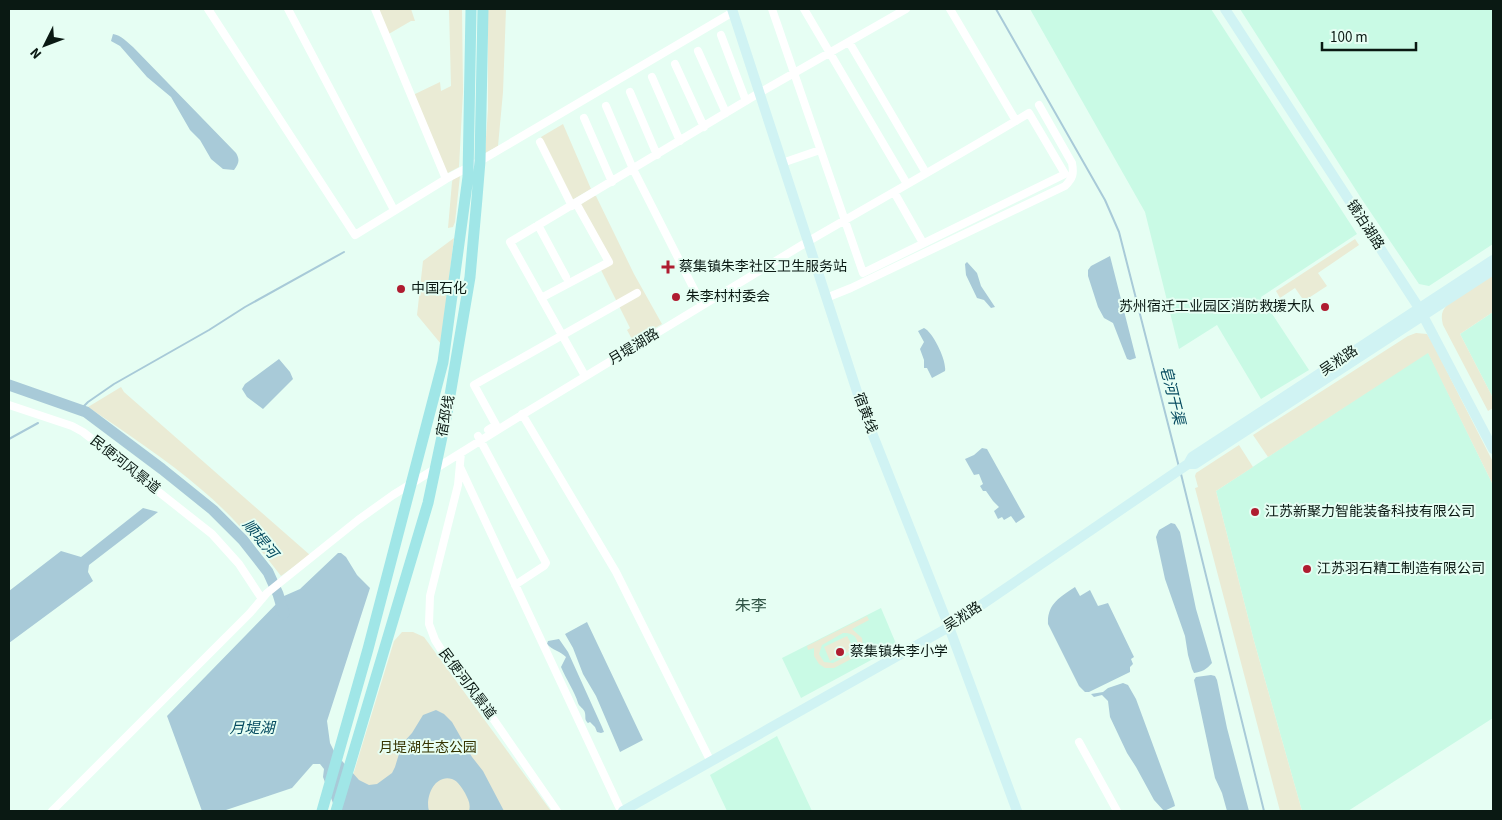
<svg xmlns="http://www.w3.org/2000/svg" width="1502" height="820" viewBox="0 0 1502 820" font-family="'Source Sans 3','Noto Sans SC',sans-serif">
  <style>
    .built { fill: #c9fae5 }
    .green { fill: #eaebd5; fill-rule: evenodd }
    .water { fill: #a8cad8 }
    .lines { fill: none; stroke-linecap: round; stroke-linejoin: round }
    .stream { stroke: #a8cad8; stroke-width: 2 }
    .river { stroke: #a8cad8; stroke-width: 11 }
    .street { stroke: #fff; stroke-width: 8 }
    .secondary { stroke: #d0f3f3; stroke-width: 10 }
    .primary { stroke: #a0e6e7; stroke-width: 11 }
    .poi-dot { fill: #af1c30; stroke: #e6fef3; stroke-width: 2 }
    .labels { text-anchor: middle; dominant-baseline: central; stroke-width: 4; stroke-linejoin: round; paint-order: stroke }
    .street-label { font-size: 14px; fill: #0a1913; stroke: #e6fef3 }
    .poi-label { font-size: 14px; fill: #0a1913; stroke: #e6fef3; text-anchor: start }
    .park-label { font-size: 14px; fill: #353400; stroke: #e6fef3 }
    .water-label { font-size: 15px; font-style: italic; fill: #044a5f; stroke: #e6fef3 }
    .quarter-label { font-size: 16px; fill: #315446; stroke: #e6fef3 }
  </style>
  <rect width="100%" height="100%" fill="#e6fef3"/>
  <!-- built -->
  <path class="built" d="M1030,9H1211L1357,234L1261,297L1309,370L1261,399L1217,325L1179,349L1145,212Z
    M1240,9H1493V244L1429,286L1419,284L1361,198Z
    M1493,312V398L1460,334Z
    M1428,352L1493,485V718L1348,811H1302L1254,641L1216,491Z
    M881,608L897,646L801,698L782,658Z
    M777,736L812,811H727L710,775Z"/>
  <!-- green -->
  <path class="green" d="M377,9H411L415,21H411L387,35Z
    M449,9H462L463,92L459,167L446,174L413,95L440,82L441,91L451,86Z
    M488,9H506L503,92L498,146L485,153L488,109Z
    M563,124L591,189L572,200L541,137Z
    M460,176L455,222L453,227L448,228L452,182L453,179Z
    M593,196H596L634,274L662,324L633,341L627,330L630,328L600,268L611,262L580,205Z
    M454,238L441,344L417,315L423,261Z
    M1355,239L1359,245L1318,273L1327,286L1304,301L1295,288L1280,298L1276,291Z
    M1493,275V312L1460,334L1493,398V408L1488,411L1443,325C1441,316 1441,312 1447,305Z
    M1416,333L1427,334L1432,342L1493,462V485L1428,353L1268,457L1253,435L1408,336Z
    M121,387L124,392L310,555L281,576C257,545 232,515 202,490C166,459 126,433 88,407Z
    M1239,445L1253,467L1216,491L1254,641L1302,811H1280L1195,488L1198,487L1195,476L1196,473Z
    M867,616L869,620L852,629L862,638L863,647L859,655L834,668H825L819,664L814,656V648L808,650L807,646ZM843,633C855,632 860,640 857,651L833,663L824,662L819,654L822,645Z
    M402,632H413L424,637L551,811H342L394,641Z
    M847,636L854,649L830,661L824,647Z"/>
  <!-- water -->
  <path class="water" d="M113,34C121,35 127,42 133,47L236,153C240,160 239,163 234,170L223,169L211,159L200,140L190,130L171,97L147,77L120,46L111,41Z
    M1110,256L1136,358L1130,360L1127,359L1125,354L1113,323L1104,318L1098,307L1088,276V270L1091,266Z
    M967,262L977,273L981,286L995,307L991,308L984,300L977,298L966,275L965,264Z
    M924,328C933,332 947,361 945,371L932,378L927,368H924V360L920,349L924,342L918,331Z
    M279,359L290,372L293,379L263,409L247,397L242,389L245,384Z
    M982,448L987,449L1025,517L1016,523L1011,516L1004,520L1002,517L998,519L994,511L999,507L993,501L986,491H983L980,486L983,484L979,474L974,475L965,459L974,455Z
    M143,508L158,512L89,565L88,572L93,581L9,643V591L61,551L81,557Z
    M1171,523L1175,524L1180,532L1196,609L1212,663C1207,669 1202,672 1194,673L1192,669L1188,655L1185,636L1165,579L1157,542L1156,537L1159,530Z
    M338,553H341L346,557L357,575L370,588L327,721L330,743L335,753L359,780L369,785L377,784L392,773L395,767L402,744L412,733L423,715L436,710L444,714L452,722L472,757L483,771L504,811H469C471,804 468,799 465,793C462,788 458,781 452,779C434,774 425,798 429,811H336L323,777L324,769L320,764H313L292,788L223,811H202L167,716L284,596L300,589Z
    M1075,587L1080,596L1090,590L1098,606L1108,603L1134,657L1131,659L1133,664L1130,667V672L1089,692H1085L1079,686L1048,624C1047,604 1060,597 1075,587Z
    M587,622L643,740L620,752L596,696L583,674L573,648L565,634Z
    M559,639L568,652L602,727L604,732L601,733L597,732L595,727L590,722L588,723C584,719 586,718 585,713C584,708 579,707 578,703C575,692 566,679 561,667L566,657C560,651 552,650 547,644L548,641Z
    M1211,675L1215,676L1217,680L1227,728L1249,811H1227L1222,793L1215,778L1194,680L1196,677Z
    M1123,683L1128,685L1136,699L1174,802L1175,806L1164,811L1154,800L1136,767L1127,753L1110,717L1108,701L1102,695L1094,697L1091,694L1103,692L1108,688Z"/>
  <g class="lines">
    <!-- stream -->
    <path class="stream" d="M996,9L1105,200L1119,232L1179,467
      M80,410L88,402L114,384L209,330L245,307L344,252
      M9,439L38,423
      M1181,474L1264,811"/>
    <!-- river -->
    <path class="river" d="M9,385L86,412L162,469L213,510L243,540L268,572L278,594L284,614"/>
    <!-- street -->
    <path class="street" d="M208,9L355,235L446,179L480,161L733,12
      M288,9L394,210
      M375,9L446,179
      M804,9L907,184
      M950,9L1016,121
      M721,35L746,101
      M849,42L926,173
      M698,51L726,113
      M675,64L704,127
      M652,77L680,141
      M630,92L657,155
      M606,106L633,169L702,305
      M584,118L612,182
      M540,142L572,206
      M782,163L820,150
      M894,192L923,243
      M538,225L566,277
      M541,298L609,262L576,203
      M826,298L851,288L1065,186C1073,178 1074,174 1072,163L1039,105
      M585,376L510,242L759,93L906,9
      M9,405L72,426L83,432L212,534L239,564L262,599
      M522,414L616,572L711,762
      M488,430L496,425L474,385L637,293
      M478,436L546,563L544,566L515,585
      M461,453L458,485L430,596L429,624L435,640L442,651L485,707L557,811
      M460,467L621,811
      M1079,742L1117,811
      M52,811L250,613L267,593L358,520L393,495L525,413L807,242C881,199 956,157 1029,113L1065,174L863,273C832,185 802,97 772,9"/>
    <!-- secondary -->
    <path class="secondary" d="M732,9L863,410L949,627L1017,811
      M1225,9L1419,308L1493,449
      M1188,464H1195L1493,270
      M623,811L949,627L1188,464L1192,457L1493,260"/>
    <!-- primary -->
    <path class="primary" d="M322,811L368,649L443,362L468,177L471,9
      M336,811L428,503L447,413L470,277L477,198L480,161L483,9"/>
  </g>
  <!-- markers -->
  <g class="poi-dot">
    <path d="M665.5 259.5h5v5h5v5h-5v5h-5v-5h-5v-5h5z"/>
    <circle cx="401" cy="289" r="5"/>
    <circle cx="676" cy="297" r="5"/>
    <circle cx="1325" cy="307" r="5"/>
    <circle cx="1255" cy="512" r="5"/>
    <circle cx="1307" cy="569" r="5"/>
    <circle cx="840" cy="652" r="5"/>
  </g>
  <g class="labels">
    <!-- street labels -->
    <g class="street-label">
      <text transform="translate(1365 225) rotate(57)">镜泊湖路</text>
      <text transform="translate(634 347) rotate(-31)">月堤湖路</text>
      <text transform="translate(1339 361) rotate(-34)">吴淞路</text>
      <text transform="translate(865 413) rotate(70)">宿黄线</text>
      <text transform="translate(446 416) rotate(-79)">宿邳线</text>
      <text transform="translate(125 465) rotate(38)">民便河风景道</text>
      <text transform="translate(963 617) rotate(-33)">吴淞路</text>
      <text transform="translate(467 684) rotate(53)">民便河风景道</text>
    </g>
    <!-- poi labels -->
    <g class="poi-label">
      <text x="679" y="267">蔡集镇朱李社区卫生服务站</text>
      <text x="411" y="289">中国石化</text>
      <text x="686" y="297">朱李村村委会</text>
      <text x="1315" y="307" text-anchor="end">苏州宿迁工业园区消防救援大队</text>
      <text x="1265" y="512">江苏新聚力智能装备科技有限公司</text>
      <text x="1317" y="569">江苏羽石精工制造有限公司</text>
      <text x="850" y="652">蔡集镇朱李小学</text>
    </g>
    <!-- park labels -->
    <g class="park-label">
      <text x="428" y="748">月堤湖生态公园</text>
    </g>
    <!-- water labels -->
    <g class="water-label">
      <text transform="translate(1172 395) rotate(76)">皂河干渠</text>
      <text transform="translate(260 539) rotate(50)">顺堤河</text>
      <text x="252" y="728">月堤湖</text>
    </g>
    <!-- quarter labels -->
    <g class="quarter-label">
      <text x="751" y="606">朱李</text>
    </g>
  </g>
  <!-- border -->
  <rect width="1502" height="820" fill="none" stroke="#0a1913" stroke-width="20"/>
  <!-- north arrow -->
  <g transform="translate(45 45) rotate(228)" stroke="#e6fef3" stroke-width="4" paint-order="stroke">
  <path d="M0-4L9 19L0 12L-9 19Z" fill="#0a1913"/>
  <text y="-8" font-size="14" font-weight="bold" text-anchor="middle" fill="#0a1913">N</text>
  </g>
  <!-- scale -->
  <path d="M1322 42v8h94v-8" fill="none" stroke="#0a1913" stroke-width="2.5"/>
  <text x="1330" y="42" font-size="15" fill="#0a1913" stroke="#e6fef3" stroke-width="4" paint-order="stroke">100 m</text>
</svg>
